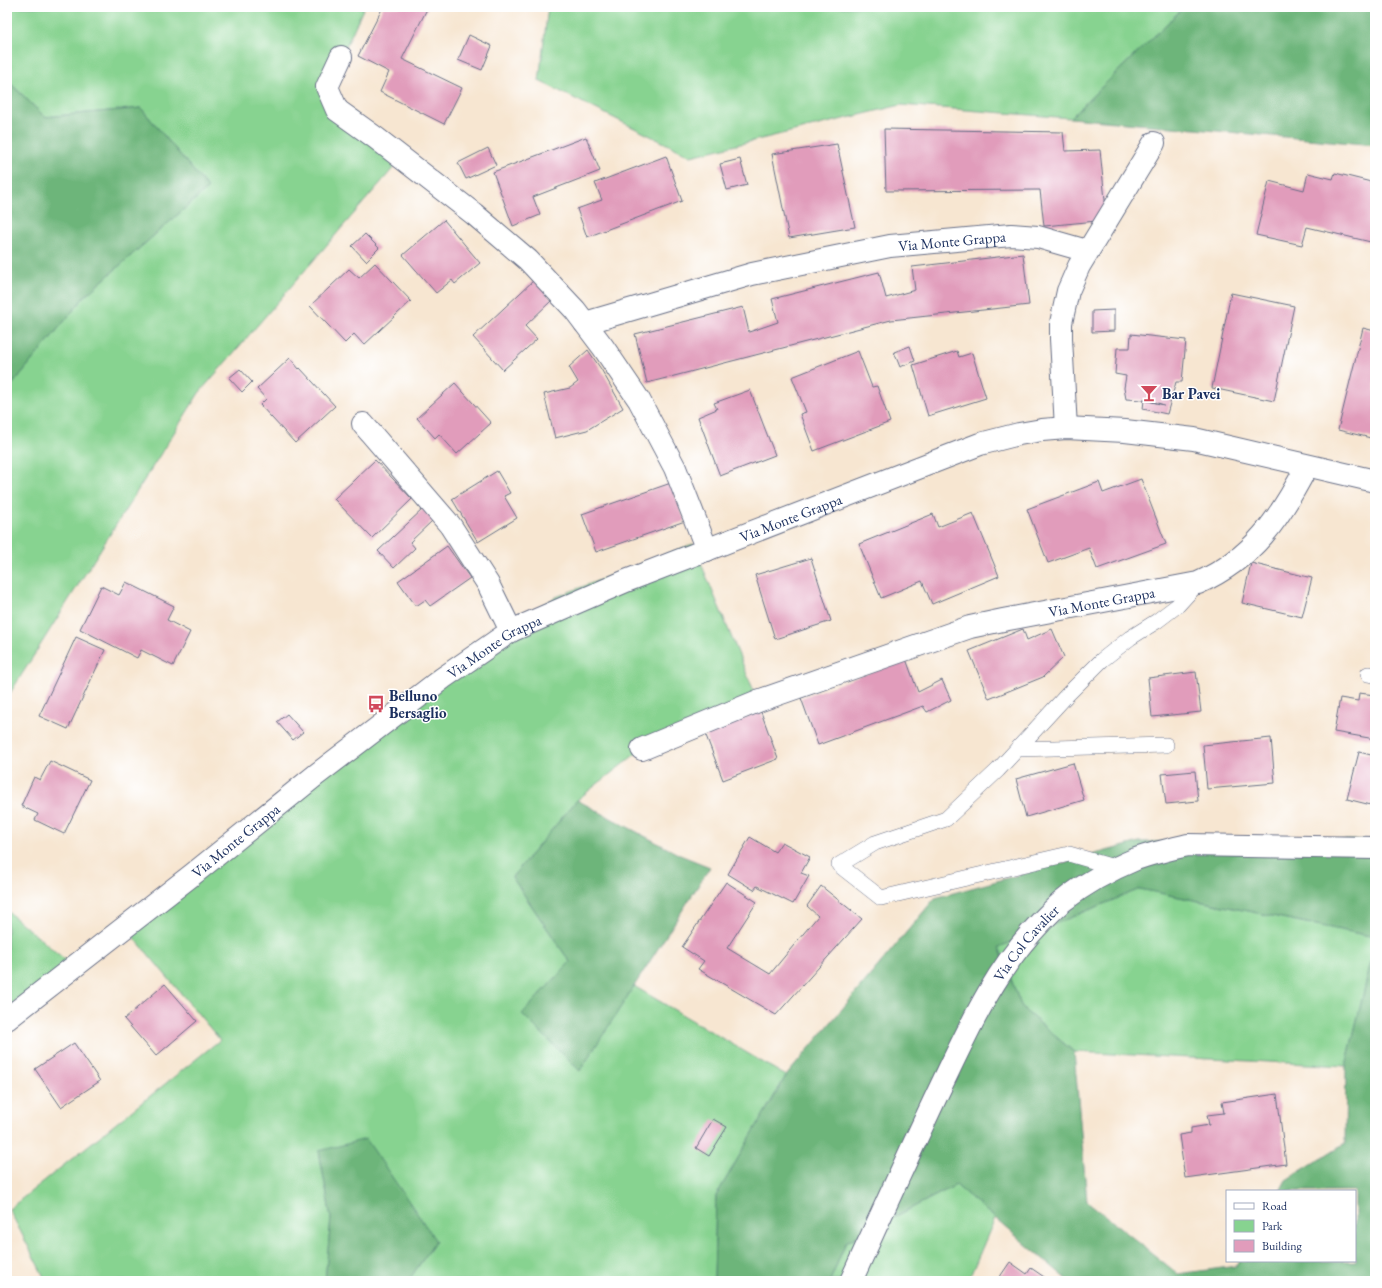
<svg xmlns="http://www.w3.org/2000/svg" width="1382" height="1288" viewBox="0 0 1382 1288" font-family="'EB Garamond',serif">
  <style>
    .green { fill: #87d390; stroke: #518177 }
    .forest { fill: #6db57a; stroke: #44726c }
    .building { fill: #e19cbb }
    .lines { fill: none; stroke-linecap: round; stroke-linejoin: round }
    .service-casing { stroke: #686f86; stroke-width: 16 }
    .minor-casing { stroke: #686f86; stroke-width: 24 }
    .tertiary-casing { stroke: #686f86; stroke-width: 24 }
    .secondary-casing { stroke: #686f86; stroke-width: 24 }
    .service { stroke: #fff; stroke-width: 15 }
    .minor { stroke: #fff; stroke-width: 22 }
    .tertiary { stroke: #fff; stroke-width: 22 }
    .secondary { stroke: #fff; stroke-width: 22 }
    .labels { text-anchor: middle; dominant-baseline: central; stroke-width: 3; stroke-linejoin: round; paint-order: stroke }
    .street-label { font-size: 15px; fill: #1b2f5e; stroke: #fff }
    .poi-label { font-size: 15px; font-weight: bold; fill: #1b2f5e; stroke: #fff; text-anchor: start }
  </style>
  <rect width="100%" height="100%" fill="#fff"/>
  <filter id="ink" filterUnits="userSpaceOnUse"><feTurbulence type="fractalNoise" baseFrequency=".025" numOctaves="2"/><feDisplacementMap in="SourceGraphic" scale="8" xChannelSelector="R" yChannelSelector="G"/><feConvolveMatrix kernelMatrix="1 2 1 2 8 2 1 2 1" color-interpolation-filters="sRGB"/></filter>
  <filter id="wash" filterUnits="userSpaceOnUse"><feTurbulence type="fractalNoise" baseFrequency=".012" numOctaves="4" result="noise"/><feDisplacementMap in="SourceGraphic" scale="16" xChannelSelector="R" yChannelSelector="G"/><feGaussianBlur stdDeviation="0.9" result="paint"/><feColorMatrix in="noise" values="0 0 0 0 0 0 0 0 0 0 0 0 0 0 0 0 0 1.4 0 .05"/><feComposite in="paint" operator="in"/></filter>
  <g filter="url(#wash)">
    <rect width="100%" height="100%" fill="#f7e6d1"/>
    <!-- green -->
    <path class="green" d="M7,7H364L327,88L402,158L199,393L7,698V391L85,296L208,188L141,108L45,117L7,80Z
      M548,7H1184L1070,118L901,105L691,156L539,81Z
      M693,544L758,701L642,749L577,800L512,877L570,962L579,1071L634,986L786,1076L716,1196L714,1281H408L436,1241L319,1151L331,1218L325,1281H46L9,1209L220,1040L122,923L424,681L556,597Z
      M1140,889L1375,937V945L1346,1066L1074,1052L1022,1008L998,947Z
      M7,911L69,963L7,1008Z
      M956,1185L995,1218L968,1281H830L846,1242Z"/>
    <!-- forest -->
    <path class="forest" d="M1184,7H1375V145L1070,118Z
      M7,80L45,117L141,108L208,188L85,296L7,391Z
      M577,800L680,855L710,867L580,1071L522,1014L570,962L512,877Z
      M1375,840V937L1140,889L999,947L1022,1008L1074,1052L1087,1201L1178,1274L1237,1266L1240,1261H1355V1191H1280L1286,1180L1345,1143L1346,1066L1375,945V1281H1069L956,1185L846,1242L830,1281H714L716,1196L786,1076L935,898L1139,842Z
      M366,1139L436,1241L408,1281H325L331,1218L319,1151Z"/>
    <g id="blocks">
      <!-- building -->
      <path class="building" d="M383,7H428L402,59L462,88L444,124L380,92L389,72L358,56Z
        M469,35L492,46L482,70L458,60Z
        M884,129L1063,132L1065,151L1100,150L1107,220L1044,226L1040,190L886,191Z
        M586,137L600,171L533,197L540,215L513,226L493,172Z
        M837,144L855,227L789,238L772,154Z
        M488,148L496,165L466,179L458,163Z
        M666,156L682,201L587,237L577,209L602,200L595,183Z
        M740,159L747,185L727,190L720,164Z
        M1308,173L1333,179L1335,173L1375,183V243L1307,227L1302,245L1256,235L1269,181L1304,190Z
        M444,220L480,263L455,284L452,280L436,293L403,255Z
        M365,234L379,248L366,261L352,246Z
        M1023,254L1029,305L891,320L647,383L635,334L743,307L749,332L778,322L772,299L879,272L886,298L915,290L912,267Z
        M375,263L411,301L364,345L354,334L345,343L310,306L349,269L359,278Z
        M534,280L552,300L525,326L537,339L503,370L473,337Z
        M1231,293L1294,306L1274,401L1212,388Z
        M1114,310V331L1092,332V311Z
        M1363,328L1375,331V439L1338,430Z
        M1131,334L1186,340L1182,382H1176L1167,414L1143,409L1144,400L1164,405L1151,401L1143,400L1126,399L1124,388L1126,376L1115,374L1117,348H1130Z
        M910,346L915,361L900,367L894,352Z
        M588,350L601,369L623,408L587,430L555,438L544,394L570,388L578,382L569,367Z
        M858,351L872,387L877,386L890,422L814,451L800,414L806,412L792,377Z
        M957,351L959,357L972,353L986,398L928,416L913,365Z
        M290,358L299,369L300,368L335,406L295,443L260,405L266,399L257,389Z
        M240,369L252,382L242,392L229,378Z
        M455,383L491,423L457,454L439,434L435,438L417,418Z
        M750,390L775,455L720,476L698,417L717,409L714,403Z
        M375,460L412,499L372,538L334,499Z
        M497,471L510,493L504,496L517,518L478,542L452,499Z
        M1141,479L1166,544L1097,569L1089,548L1048,563L1027,509L1099,482L1103,493Z
        M671,483L685,521L596,552L582,514Z
        M423,509L433,520L410,542L415,548L394,568L378,551Z
        M973,513L999,576L932,604L922,581L881,598L859,544L933,514L938,527Z
        M447,546L470,578L430,606L425,600L416,606L398,581Z
        M811,558L831,621L775,639L755,575Z
        M1251,563L1312,578L1302,617L1242,603Z
        M126,582L174,606L167,620L190,632L173,666L141,650L137,658L80,629L101,586L119,595Z
        M1023,629L1027,640L1052,629L1064,657L1043,677L989,699L969,651Z
        M76,637L105,650L68,729L39,716Z
        M906,659L918,692L942,680L951,700L927,712L923,706L818,745L801,698Z
        M1196,672L1201,712L1152,717L1148,678Z
        M1359,693L1375,695V739L1334,732L1340,698L1358,701Z
        M761,712L778,759L723,780L705,733Z
        M287,714L303,732L293,740L277,722Z
        M1271,738L1275,783L1207,789L1203,745Z
        M1359,752L1375,756V806L1347,799Z
        M50,761L90,780L64,834L35,820L38,814L21,806L34,777L40,780Z
        M1073,763L1084,800L1026,817L1016,779Z
        M1195,771L1198,801L1166,804L1162,774Z
        M750,837L775,852L782,842L810,857L801,873L809,876L793,904L757,886L754,890L728,874Z
        M726,882L757,902L727,948L770,974L818,916L807,906L821,886L862,919L776,1015L698,969L704,961L682,947Z
        M165,984L197,1021L156,1056L124,1019Z
        M74,1043L100,1081L61,1107L35,1069Z
        M1277,1094L1286,1164L1185,1178L1179,1135L1191,1133V1128L1209,1125L1207,1115L1224,1113L1222,1102Z
        M713,1119L727,1127L709,1156L696,1148Z
        M1010,1262L1027,1274L1031,1268L1050,1281H997Z"/>
    </g>
  </g>
  <g filter="url(#ink)">
    <use href="#blocks" fill-opacity="0" stroke="#686f86" stroke-width="1"/>
    <g class="lines">
      <!-- service casing -->
      <g class="service-casing">
        <path id="service" d="M1368,674L1375,675
          M1017,749L1166,745
          M1117,868L1069,854L881,898L839,865L875,843L946,819L998,770L1067,695L1102,660L1130,638L1157,621L1178,605L1198,583"/>
      </g>
      <!-- minor casing -->
      <g class="minor-casing">
        <g id="minor">
          <path d="M341,57L327,87L337,110L376,138L429,179L474,214L528,260L575,310L603,347L639,400L675,468L707,550"/>
          <path id="s1" d="M585,323L752,274L890,246L1011,235L1038,237L1087,251"/>
          <path d="M363,424L450,525L488,584L511,631"/>
          <path d="M1066,428L1061,339V323L1068,291L1079,266L1154,143"/>
          <path id="s2" d="M642,749L758,701L970,627L1003,620L1198,583C1254,558 1280,518 1307,466"/>
        </g>
      </g>
      <!-- tertiary casing -->
      <g class="tertiary-casing">
        <g id="tertiary">
          <path id="s3" d="M7,1019L192,875L316,775L443,678L511,631L626,581L980,444L1019,434L1042,430L1066,428L1125,431L1194,439L1375,481"/>
        </g>
      </g>
      <!-- secondary casing -->
      <g class="secondary-casing">
        <g id="secondary">
          <path id="s4" d="M851,1281C881,1215 911,1149 942,1084C970,1026 996,968 1041,922C1048,915 1055,907 1063,901C1083,885 1112,869 1136,859C1153,853 1171,849 1188,845L1375,848"/>
        </g>
      </g>
      <!-- service -->
      <use href="#service" class="service"/>
      <!-- minor -->
      <use href="#minor" class="minor"/>
      <!-- tertiary -->
      <use href="#tertiary" class="tertiary"/>
      <!-- secondary -->
      <use href="#secondary" class="secondary"/>
    </g>
  </g>
  <!-- icons -->
  <defs>
    <g id="bar-bare" transform="scale(1.38)"><path d="M-6-5H6L.8 .8V4.5H3.5V6h-7V4.5H-.8V.8Z" fill="#d1495b" stroke="#fff" stroke-width="2.5" paint-order="stroke"/></g>
    <g id="bus-bare" transform="scale(1.38)"><path d="M-5-6H5V4H4V6H2V4H-2V6H-4V4H-5ZM-3.5-4V0h7V-4ZM-3.5 1.2v1.5H-2V1.2ZM2 1.2v1.5H3.5V1.2Z" fill="#d1495b" stroke="#fff" stroke-width="2.5" paint-order="stroke"/></g>
  </defs>
  <g fill-rule="evenodd">
    <use href="#bar-bare" x="1149" y="393"/>
    <use href="#bus-bare" x="376" y="704"/>
  </g>
  <g class="labels">
    <!-- street labels -->
    <g class="street-label">
      <text stroke="none"><textPath href="#s1" startOffset="377">Via Monte Grappa</textPath></text>
      <text stroke="none"><textPath href="#s3" startOffset="938">Via Monte Grappa</textPath></text>
      <text stroke="none"><textPath href="#s2" startOffset="484">Via Monte Grappa</textPath></text>
      <text stroke="none"><textPath href="#s3" startOffset="614">Via Monte Grappa</textPath></text>
      <text stroke="none"><textPath href="#s3" startOffset="290">Via Monte Grappa</textPath></text>
      <text stroke="none"><textPath href="#s4" startOffset="382">Via Col Cavalier</textPath></text>
    </g>
    <!-- poi labels -->
    <g class="poi-label">
      <text x="1162" y="393">Bar Pavei</text>
      <text x="389" y="695">Belluno<tspan x="389" dy="17">Bersaglio</tspan></text>
    </g>
  </g>
  <!-- margin -->
  <rect width="1382" height="1288" fill="none" stroke="#fff" stroke-width="24"/>
  <!-- legend -->
  <rect x="1226" y="1190" width="130" height="72" fill="#ffffff" stroke="#a4acbf"/>
  <rect x="1234" y="1203" width="20" height="6" fill="#ffffff" stroke="#a4acbf"/>
  <text x="1262" y="1210" font-size="12" fill="#1b2f5e">Road</text>
  <rect x="1234" y="1220" width="20" height="12" fill="#87d390" stroke="#a4acbf"/>
  <text x="1262" y="1230" font-size="12" fill="#1b2f5e">Park</text>
  <rect x="1234" y="1240" width="20" height="12" fill="#e19cbb" stroke="#a4acbf"/>
  <text x="1262" y="1250" font-size="12" fill="#1b2f5e">Building</text>
</svg>
